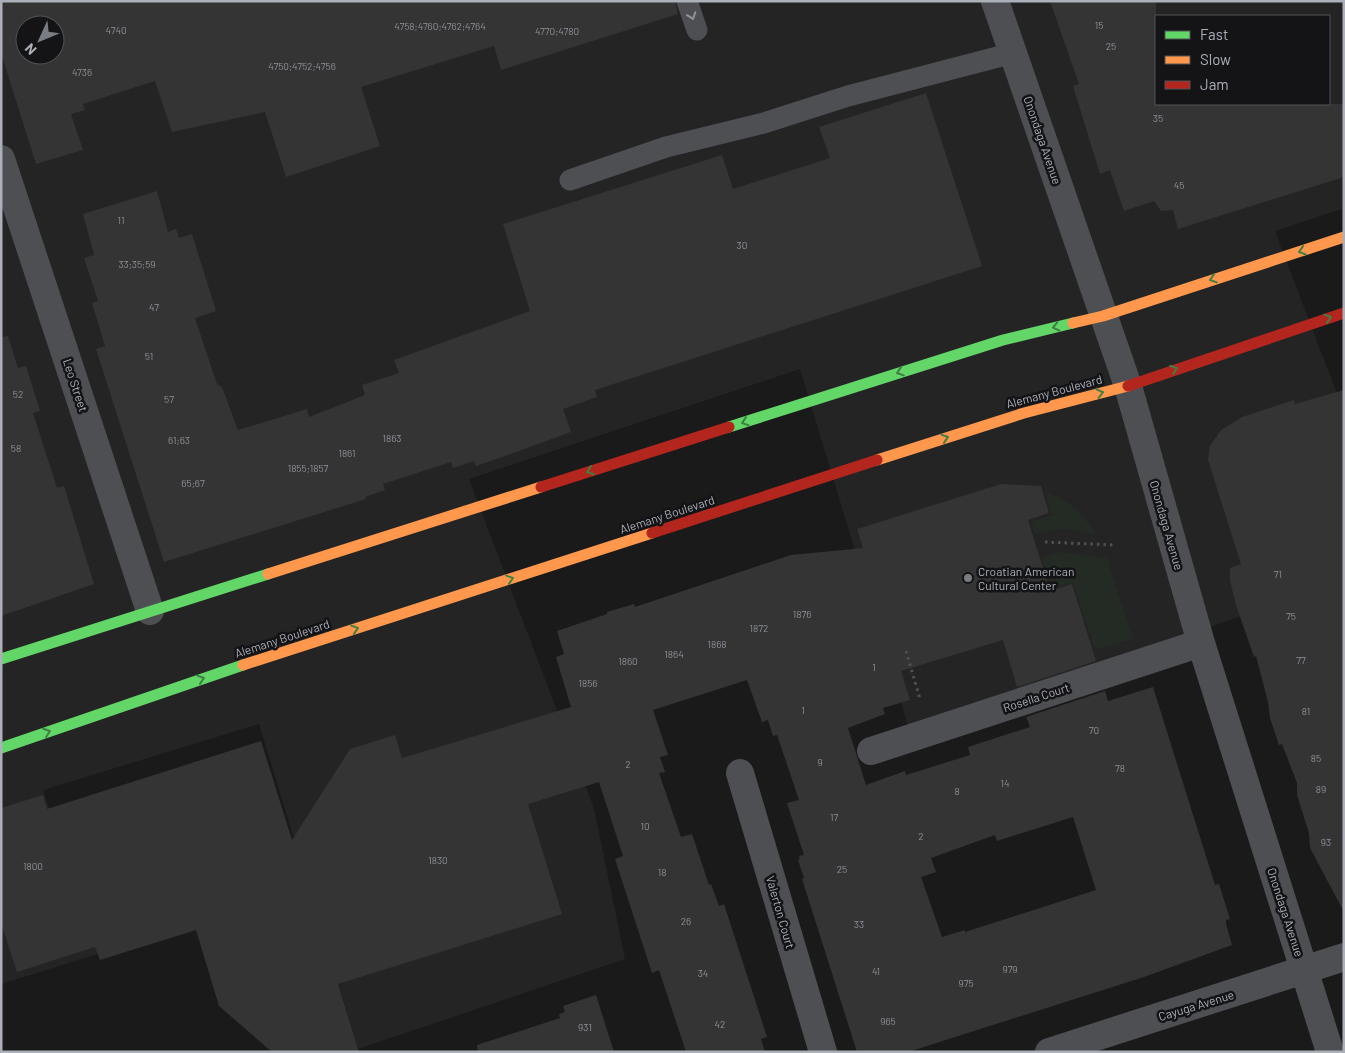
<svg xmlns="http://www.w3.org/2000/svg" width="1345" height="1053" viewBox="0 0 1345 1053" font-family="Barlow,sans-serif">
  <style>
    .built { fill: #242425; fill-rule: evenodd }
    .green { fill: #242a24 }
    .building { fill: #343435; fill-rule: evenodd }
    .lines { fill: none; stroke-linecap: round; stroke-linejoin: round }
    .path { stroke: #505153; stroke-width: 3; stroke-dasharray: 2.5 4; stroke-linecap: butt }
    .lane { stroke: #4e4f52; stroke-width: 21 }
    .street { stroke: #4e4f52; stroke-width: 28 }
    .fast { stroke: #63d668; stroke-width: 11 }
    .slow { stroke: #ff974d; stroke-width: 11 }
    .jam { stroke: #b3261e; stroke-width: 11 }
    .oneway { stroke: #90939a }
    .oneway2 { stroke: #3f7f43 }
    .poi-dot { fill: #797c81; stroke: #141416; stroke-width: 2 }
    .labels { text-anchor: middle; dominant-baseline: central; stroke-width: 5; stroke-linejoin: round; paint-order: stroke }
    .number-label { font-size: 10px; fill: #8e9198 }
    .street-label { font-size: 12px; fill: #acb0b9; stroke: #141416 }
    .poi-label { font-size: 12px; fill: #acb0b9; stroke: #141416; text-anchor: start }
  </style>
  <rect width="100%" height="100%" fill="#1a1a1a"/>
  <!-- built -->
  <path class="built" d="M1,1H1344V208L1275,231L1344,412L1250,613L910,732L800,369L469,479L594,808L625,959L358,1049L259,724L43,790L98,954L1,984ZM1156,16H1329V104H1156ZM25,25H55V55H25Z"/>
  <!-- green -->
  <path class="green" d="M1045,492C1072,502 1081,511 1096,535C1074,528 1057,527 1035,534L1031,522L1052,515Z
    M1060,552L1107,558L1133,639L1095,650L1073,583L1051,589L1042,558Z"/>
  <!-- building -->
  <path class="building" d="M1,1H675L678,14L501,70L494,46L361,87L380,146L286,177L265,112L172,132L155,81L83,104L85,110L71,114L83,150L36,164L1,53ZM25,25H55V55H25Z
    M1050,1H1156V104H1344V177L1178,229L1173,210L1161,211L1154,201L1124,211L1110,170L1100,174L1073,86L1079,84Z
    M926,93L982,266L595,390L597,397L563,409L571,432L505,456L476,466L474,461L453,468L451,462L383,484L385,490L365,497L366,499L164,562L96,349L105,346L92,303L98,301L84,258L94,255L83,214L157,191L168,232L176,229L179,238L192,234L216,311L195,318L217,384L222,387L238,430L307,409L309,417L365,395L362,385L399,373L394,360L530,311L503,224L722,155L733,189L830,158L819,127Z
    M8,336L18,368L26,366L40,411L33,413L57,488L64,486L94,584L1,616V337Z
    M1344,390V912L1310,848L1309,833L1297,795V783L1282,744L1279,745L1270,718L1268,702L1256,656L1254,657L1236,605L1230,581V568L1241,564L1208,460L1210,446L1221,430L1242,417L1294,400L1295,404Z
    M1001,484L1041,486L1049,513L1028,520L1050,591L1072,584L1096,661L1017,687L1003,640L901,671L910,700L883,708L885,714L848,728L866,785L905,771L906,775L970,755L968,747L1030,727L1026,717L1105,691L1108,701L1153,687L1215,885L1219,884L1230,919L1226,920V924L1232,945L1144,977L908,1052H857L802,879L804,878L798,860L800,859L799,856L804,855L787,803L799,800L777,735L773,736L768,720L762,722L747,680L653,710L668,755L660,757L665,772L659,773L681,837L692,834L709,885L711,884L719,906L724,904L767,1037L761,1039L765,1052H686L659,970L652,973L615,859L623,856L599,782L528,804L562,914L338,984L359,1052H272L219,1006L196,930L100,960L95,947L17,972L1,923V808L43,795L47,809L261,741L292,840L350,749L395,735L402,758L571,707L556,657L564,654L557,631L607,614V612L634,604L635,607L791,555L863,548L857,529ZM1073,817L1096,890L965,932V930L942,937L921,877L936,872L931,858L995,835L997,841Z
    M596,995L614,1052H478L477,1045L560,1018L559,1014L565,1012L563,1006Z"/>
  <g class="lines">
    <!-- path -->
    <path class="path" d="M1045,542L1114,545
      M906,651L920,699"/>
    <!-- lane -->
    <path class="lane" d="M687,1L697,30
      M570,180L666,147L764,123L848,96L1013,53"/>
    <!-- street -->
    <path class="street" d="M995,1L1128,386L1201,643L1330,1052
      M1,159L150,611
      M871,751L1201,643
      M740,773L823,1052
      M1049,1052L1344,957"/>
    <!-- fast -->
    <path class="fast" d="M729,427L1003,340L1073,323
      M1,659L268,574
      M1,748L243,665"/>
    <!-- slow -->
    <path class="slow" d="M1073,323L1103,316L1344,237
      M877,460L1024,413L1128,386
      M268,574L541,487
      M243,665L652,533"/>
    <!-- jam -->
    <path class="jam" d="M1128,386L1344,313
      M541,487L729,427
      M652,533L877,460"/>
  </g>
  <!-- one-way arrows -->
  <defs><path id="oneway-chevron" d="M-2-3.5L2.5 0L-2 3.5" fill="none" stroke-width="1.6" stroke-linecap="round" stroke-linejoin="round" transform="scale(1.25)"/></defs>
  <use class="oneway" href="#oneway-chevron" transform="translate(692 16) rotate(71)"/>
  <g class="oneway2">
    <use href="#oneway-chevron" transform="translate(1302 251) rotate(162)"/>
    <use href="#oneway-chevron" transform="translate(1213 279) rotate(162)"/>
    <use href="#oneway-chevron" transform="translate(1328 318) rotate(-18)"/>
    <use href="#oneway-chevron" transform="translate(1056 327) rotate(167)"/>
    <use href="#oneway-chevron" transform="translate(1174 369) rotate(-20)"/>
    <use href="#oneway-chevron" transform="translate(900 372) rotate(162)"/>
    <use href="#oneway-chevron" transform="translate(1100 393) rotate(-14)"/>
    <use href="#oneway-chevron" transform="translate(745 422) rotate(162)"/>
    <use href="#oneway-chevron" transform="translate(945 438) rotate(-18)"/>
    <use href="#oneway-chevron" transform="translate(590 471) rotate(162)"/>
    <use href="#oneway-chevron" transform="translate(510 579) rotate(-18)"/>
    <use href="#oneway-chevron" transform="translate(355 629) rotate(-18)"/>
    <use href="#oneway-chevron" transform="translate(201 679) rotate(-18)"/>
    <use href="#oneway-chevron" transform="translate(47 732) rotate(-20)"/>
  </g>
  <!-- markers -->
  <circle class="poi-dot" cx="968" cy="578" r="5"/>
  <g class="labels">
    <!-- number labels -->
    <g class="number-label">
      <text x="1099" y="25">15</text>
      <text x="440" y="26">4758;4760;4762;4764</text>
      <text x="116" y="30">4740</text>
      <text x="557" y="31">4770;4780</text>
      <text x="1111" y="46">25</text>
      <text x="302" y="66">4750;4752;4756</text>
      <text x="82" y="72">4736</text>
      <text x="1158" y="118">35</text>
      <text x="1179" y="185">45</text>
      <text x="121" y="220">11</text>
      <text x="742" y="245">30</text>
      <text x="137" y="264">33;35;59</text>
      <text x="154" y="307">47</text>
      <text x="149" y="356">51</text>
      <text x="18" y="394">52</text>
      <text x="169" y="399">57</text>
      <text x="392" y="438">1863</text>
      <text x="179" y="440">61;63</text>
      <text x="16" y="448">58</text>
      <text x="347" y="453">1861</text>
      <text x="308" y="468">1855;1857</text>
      <text x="193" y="483">65;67</text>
      <text x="1278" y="574">71</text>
      <text x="802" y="614">1876</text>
      <text x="1291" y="616">75</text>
      <text x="759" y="628">1872</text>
      <text x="717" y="644">1868</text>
      <text x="674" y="654">1864</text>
      <text x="1301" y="660">77</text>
      <text x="628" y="661">1860</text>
      <text x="874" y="667">1</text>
      <text x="588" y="683">1856</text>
      <text x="803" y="710">1</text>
      <text x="1306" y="711">81</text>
      <text x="1094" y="730">70</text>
      <text x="1316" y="758">85</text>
      <text x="820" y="762">9</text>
      <text x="628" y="764">2</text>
      <text x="1120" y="768">78</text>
      <text x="1005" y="783">14</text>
      <text x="1321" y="789">89</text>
      <text x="957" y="791">8</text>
      <text x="834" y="817">17</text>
      <text x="645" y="826">10</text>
      <text x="921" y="836">2</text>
      <text x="1326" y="842">93</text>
      <text x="438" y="860">1830</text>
      <text x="33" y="866">1800</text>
      <text x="842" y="869">25</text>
      <text x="662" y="872">18</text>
      <text x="686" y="921">26</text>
      <text x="859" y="924">33</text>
      <text x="1010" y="969">979</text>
      <text x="876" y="971">41</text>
      <text x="703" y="973">34</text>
      <text x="966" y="983">975</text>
      <text x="888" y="1021">965</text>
      <text x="720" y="1024">42</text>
      <text x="585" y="1027">931</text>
    </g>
    <!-- street labels -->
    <g class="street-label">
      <text transform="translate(1043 140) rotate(71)">Onondaga Avenue</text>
      <text transform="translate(76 385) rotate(72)">Leo Street</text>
      <text transform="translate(1054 391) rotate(-15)">Alemany Boulevard</text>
      <text transform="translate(667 514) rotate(-18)">Alemany Boulevard</text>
      <text transform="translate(1167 525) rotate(74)">Onondaga Avenue</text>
      <text transform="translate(282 638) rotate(-18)">Alemany Boulevard</text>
      <text transform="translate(1036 697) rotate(-18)">Rosella Court</text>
      <text transform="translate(781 912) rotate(74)">Valerton Court</text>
      <text transform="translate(1286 912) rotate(72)">Onondaga Avenue</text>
      <text transform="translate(1196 1005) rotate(-17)">Cayuga Avenue</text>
    </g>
    <!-- poi labels -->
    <g class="poi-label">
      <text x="978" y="571">Croatian American<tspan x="978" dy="14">Cultural Center</tspan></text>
    </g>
  </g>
  <!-- border -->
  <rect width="1345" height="1053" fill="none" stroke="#acb0b9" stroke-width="5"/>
  <!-- legend -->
  <rect x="1155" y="15" width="175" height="90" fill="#141416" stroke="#515257"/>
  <rect x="1165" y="31" width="25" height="8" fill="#63d668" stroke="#515257"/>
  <text x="1200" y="40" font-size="15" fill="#acb0b9">Fast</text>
  <rect x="1165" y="56" width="25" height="8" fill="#ff974d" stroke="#515257"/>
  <text x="1200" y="65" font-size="15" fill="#acb0b9">Slow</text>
  <rect x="1165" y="81" width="25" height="8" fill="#b3261e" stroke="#515257"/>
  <text x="1200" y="90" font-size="15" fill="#acb0b9">Jam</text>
  <!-- north arrow -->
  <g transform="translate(40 40) rotate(226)"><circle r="24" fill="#141416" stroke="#515257"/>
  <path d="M0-4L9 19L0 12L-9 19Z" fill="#797c81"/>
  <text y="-8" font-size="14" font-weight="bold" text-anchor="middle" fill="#acb0b9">N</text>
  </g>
</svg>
